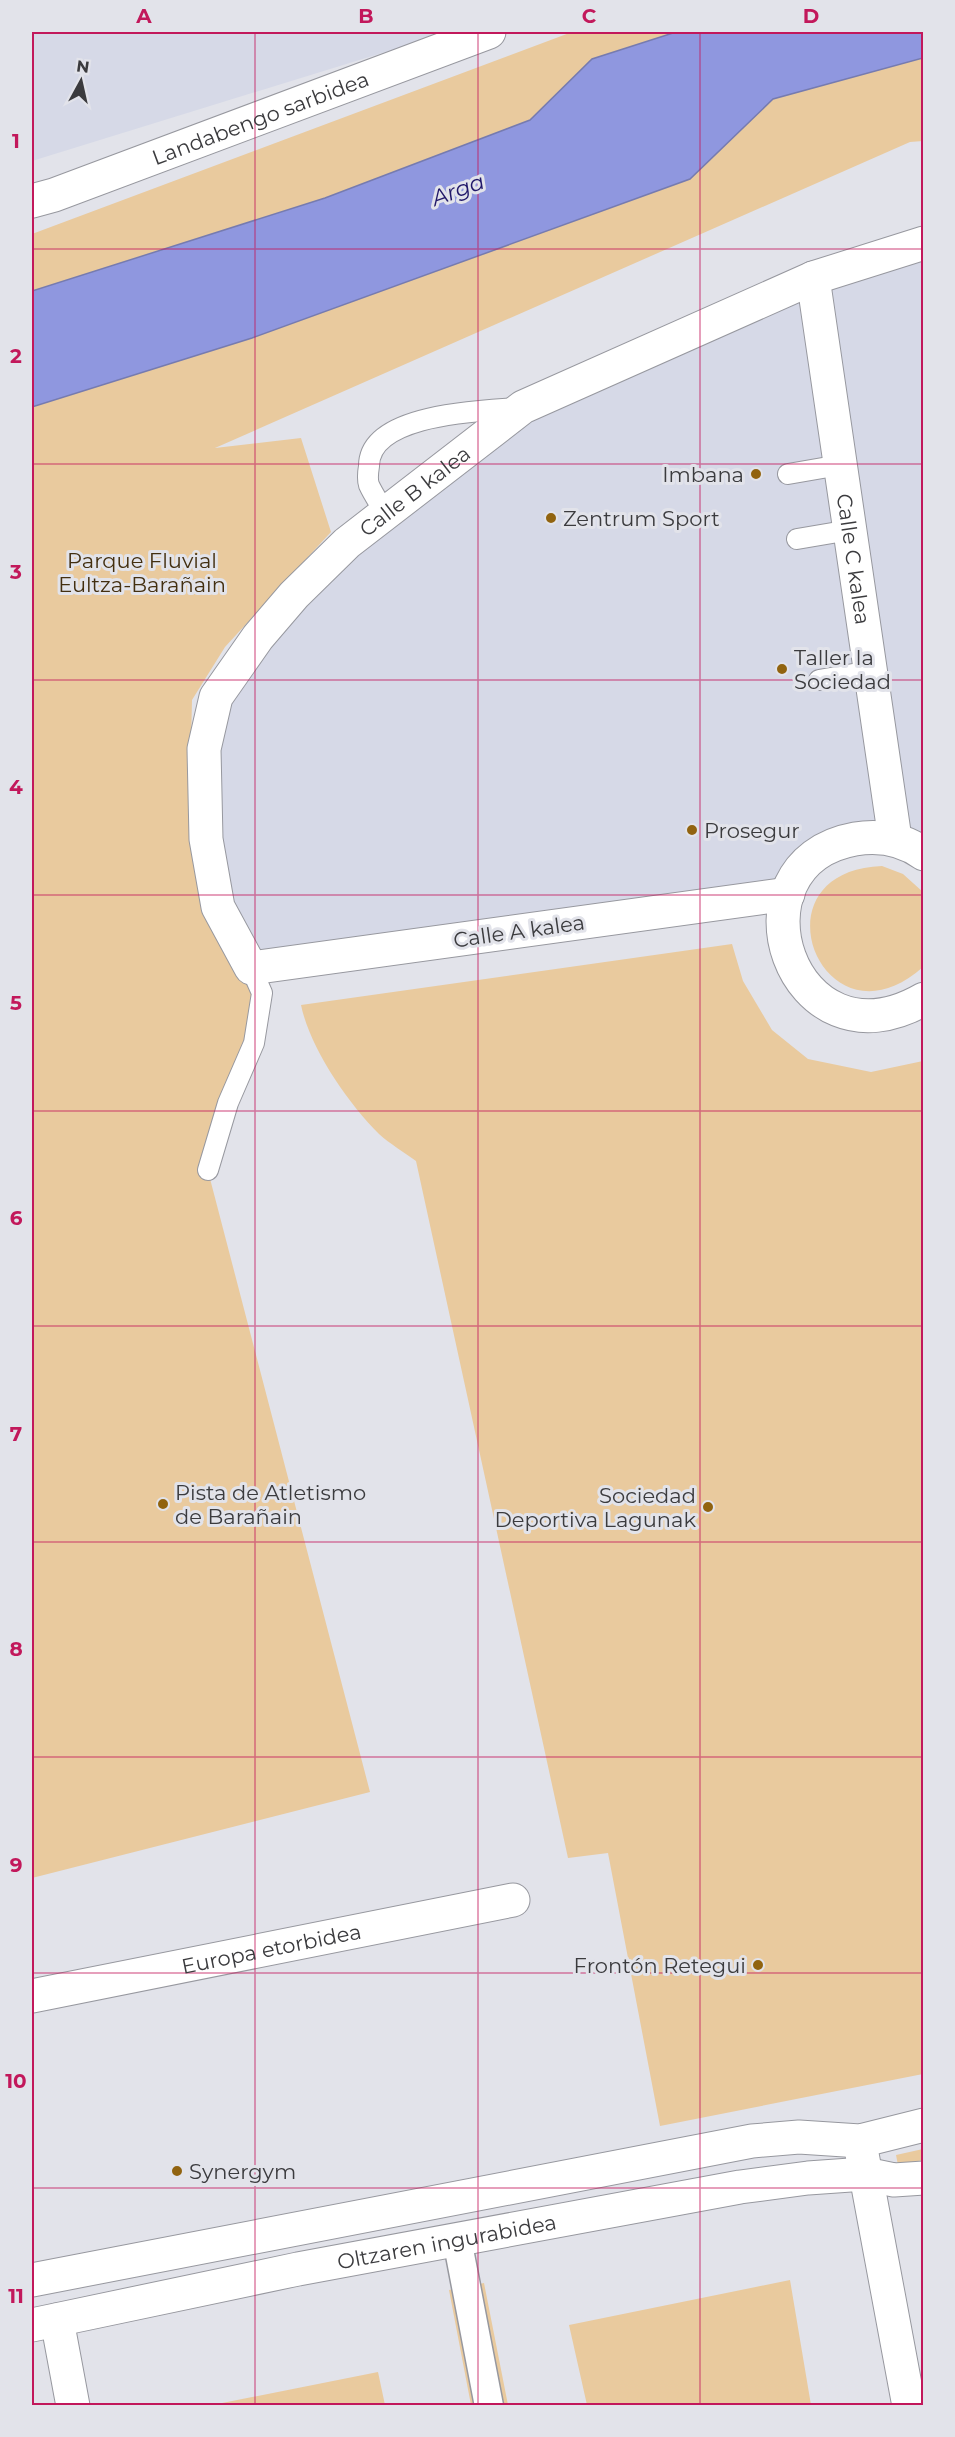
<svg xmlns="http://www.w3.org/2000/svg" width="955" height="2437" viewBox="0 0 955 2437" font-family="Montserrat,sans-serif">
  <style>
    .built { fill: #d6d9e7 }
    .green { fill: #e9ca9e }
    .water { fill: #8f97df; stroke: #767baf; stroke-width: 1.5 }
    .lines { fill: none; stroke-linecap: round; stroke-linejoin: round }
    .service-casing { stroke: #97989f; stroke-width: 22 }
    .pedestrian-casing { stroke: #97989f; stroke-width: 31 }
    .minor-casing { stroke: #97989f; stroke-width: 35 }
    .trunk-casing { stroke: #97989f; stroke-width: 35 }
    .service { stroke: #fff; stroke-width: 20 }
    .pedestrian { stroke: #fff; stroke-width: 28 }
    .minor { stroke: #fff; stroke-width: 33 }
    .trunk { stroke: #fff; stroke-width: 33 }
    .grid { fill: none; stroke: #c2185b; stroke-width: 1.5; stroke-opacity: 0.55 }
    .poi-dot { fill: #91630f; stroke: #e2e3ea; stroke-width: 2 }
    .labels { text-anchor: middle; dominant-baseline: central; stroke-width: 6; stroke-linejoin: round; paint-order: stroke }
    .street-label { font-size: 21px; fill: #3b3b3e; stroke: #e2e3ea }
    .poi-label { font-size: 21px; fill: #3b3b3e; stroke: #e2e3ea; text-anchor: start }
    .park-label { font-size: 21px; fill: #432f10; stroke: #e2e3ea }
    .water-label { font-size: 22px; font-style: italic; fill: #201769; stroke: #e2e3ea }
    .neatline { fill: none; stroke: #c2185b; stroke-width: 2 }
    .grid-label { font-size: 20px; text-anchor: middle; font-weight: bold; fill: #c2185b }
  </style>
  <rect width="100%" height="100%" fill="#e2e3ea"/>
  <!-- built -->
  <path class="built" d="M32,32H450L32,161Z
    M923,243V858L842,842L788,894L251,968L218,907L204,749L258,637L523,407Z"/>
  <!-- green -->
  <path class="green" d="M572,32H676L592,59L530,120L325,198L32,291V234Z
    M923,58V141L910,142L215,448L301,438L331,532L225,647L192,700L189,832L251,968L254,1043L208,1171L370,1792L32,1878V407L252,338L690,179L773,99Z
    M882,866L903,874L923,892V967C823,1056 749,871 882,866Z
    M732,944L743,981L772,1030L808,1059L871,1072L923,1061V2074L660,2126L608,1853L568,1858L416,1161C404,1152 390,1144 379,1134C347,1102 310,1048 301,1005Z
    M923,2149V2160L898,2165L896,2155Z
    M790,2280L811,2405H587L569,2325Z
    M484,2283L508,2405H471L449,2290Z
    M378,2372L385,2405H212Z"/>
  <!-- water -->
  <path class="water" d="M676,32H923V58L773,99L690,179L252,338L32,407V291L325,198L530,120L592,59Z"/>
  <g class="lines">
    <!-- service casing -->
    <g class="service-casing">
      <path id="service" d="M788,474L840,465
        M385,513C380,504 373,494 369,485C367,479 368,472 369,466C369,414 479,411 517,408
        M797,539L850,530
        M819,680L870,671
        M208,1170L228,1103L254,1043L262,993L251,968"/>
    </g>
    <!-- pedestrian casing -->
    <g class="pedestrian-casing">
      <path id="pedestrian" d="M457,2239L489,2406"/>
    </g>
    <!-- minor casing -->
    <g class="minor-casing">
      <g id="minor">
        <path id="s1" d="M813,278L895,839"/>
        <path d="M924,854C903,839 879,835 855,839C722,863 790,1076 924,999"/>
        <path id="s2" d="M788,894L251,968L218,907L206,839L204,749L216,697L258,637L294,595L347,543L523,407L813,278L924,243"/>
        <path id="s3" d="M32,1996L513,1900"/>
        <path d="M862,2154L909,2406"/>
        <path d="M32,2280L752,2141L799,2137L860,2141L924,2125"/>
        <path d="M57,2320L73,2406"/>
        <path id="s4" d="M32,2325L298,2269L740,2187L808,2178L865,2174L894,2180L924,2178"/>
      </g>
    </g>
    <!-- trunk casing -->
    <g class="trunk-casing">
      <g id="trunk">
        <path id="s5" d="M32,201L54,195L489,32"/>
      </g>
    </g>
    <!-- service -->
    <use href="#service" class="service"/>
    <!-- pedestrian -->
    <use href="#pedestrian" class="pedestrian"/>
    <!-- minor -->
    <use href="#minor" class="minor"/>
    <!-- trunk -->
    <use href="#trunk" class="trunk"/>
  </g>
  <!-- grid -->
  <path class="grid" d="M255,32V2406M478,32V2406M700,32V2406M32,249H924M32,464H924M32,680H924M32,895H924M32,1111H924M32,1326H924M32,1542H924M32,1757H924M32,1973H924M32,2188H924"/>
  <!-- markers -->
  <g class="poi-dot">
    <circle cx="756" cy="474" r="6"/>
    <circle cx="551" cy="518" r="6"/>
    <circle cx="782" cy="669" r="6"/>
    <circle cx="692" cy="830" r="6"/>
    <circle cx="163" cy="1504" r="6"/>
    <circle cx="708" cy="1507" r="6"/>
    <circle cx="758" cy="1965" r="6"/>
    <circle cx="177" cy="2171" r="6"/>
  </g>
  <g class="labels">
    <!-- street labels -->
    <g class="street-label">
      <text stroke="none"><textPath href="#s5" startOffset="243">Landabengo sarbidea</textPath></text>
      <text stroke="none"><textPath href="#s2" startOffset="1112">Calle B kalea</textPath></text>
      <text stroke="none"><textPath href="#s1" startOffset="284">Calle C kalea</textPath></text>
      <text transform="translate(519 931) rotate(-8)">Calle A kalea</text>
      <text stroke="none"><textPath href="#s3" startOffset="244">Europa etorbidea</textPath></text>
      <text stroke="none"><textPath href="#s4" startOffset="423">Oltzaren ingurabidea</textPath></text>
    </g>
    <!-- poi labels -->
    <g class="poi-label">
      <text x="744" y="474" text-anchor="end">Imbana</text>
      <text x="563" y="518">Zentrum Sport</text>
      <text x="794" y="657">Taller la<tspan x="794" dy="24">Sociedad</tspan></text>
      <text x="704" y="830">Prosegur</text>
      <text x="175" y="1492">Pista de Atletismo<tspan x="175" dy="24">de Barañain</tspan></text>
      <text x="696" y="1495" text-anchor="end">Sociedad<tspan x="696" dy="24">Deportiva Lagunak</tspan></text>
      <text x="746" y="1965" text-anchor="end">Frontón Retegui</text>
      <text x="189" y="2171">Synergym</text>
    </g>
    <!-- park labels -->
    <g class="park-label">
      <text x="142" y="560">Parque Fluvial<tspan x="142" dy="24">Eultza-Barañain</tspan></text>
    </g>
    <!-- water labels -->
    <g class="water-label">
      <text transform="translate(458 190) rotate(-20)">Arga</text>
    </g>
  </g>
  <!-- border -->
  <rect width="955" height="2437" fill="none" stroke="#e2e3ea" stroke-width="66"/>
  <!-- north arrow -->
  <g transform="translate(81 81) rotate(8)" stroke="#e2e3ea" stroke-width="4.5" paint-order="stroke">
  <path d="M0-4.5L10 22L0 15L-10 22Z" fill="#3b3b3e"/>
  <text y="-9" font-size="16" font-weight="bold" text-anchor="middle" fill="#3b3b3e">N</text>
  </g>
  <rect x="33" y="33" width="889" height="2371" class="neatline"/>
  <g class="grid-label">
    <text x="144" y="23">A</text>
    <text x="366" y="23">B</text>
    <text x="589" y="23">C</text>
    <text x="811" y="23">D</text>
    <text x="16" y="148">1</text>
    <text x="16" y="363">2</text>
    <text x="16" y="579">3</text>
    <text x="16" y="794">4</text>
    <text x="16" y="1010">5</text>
    <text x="16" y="1225">6</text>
    <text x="16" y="1441">7</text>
    <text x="16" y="1656">8</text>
    <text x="16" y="1872">9</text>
    <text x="16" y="2088">10</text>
    <text x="16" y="2303">11</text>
  </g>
</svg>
